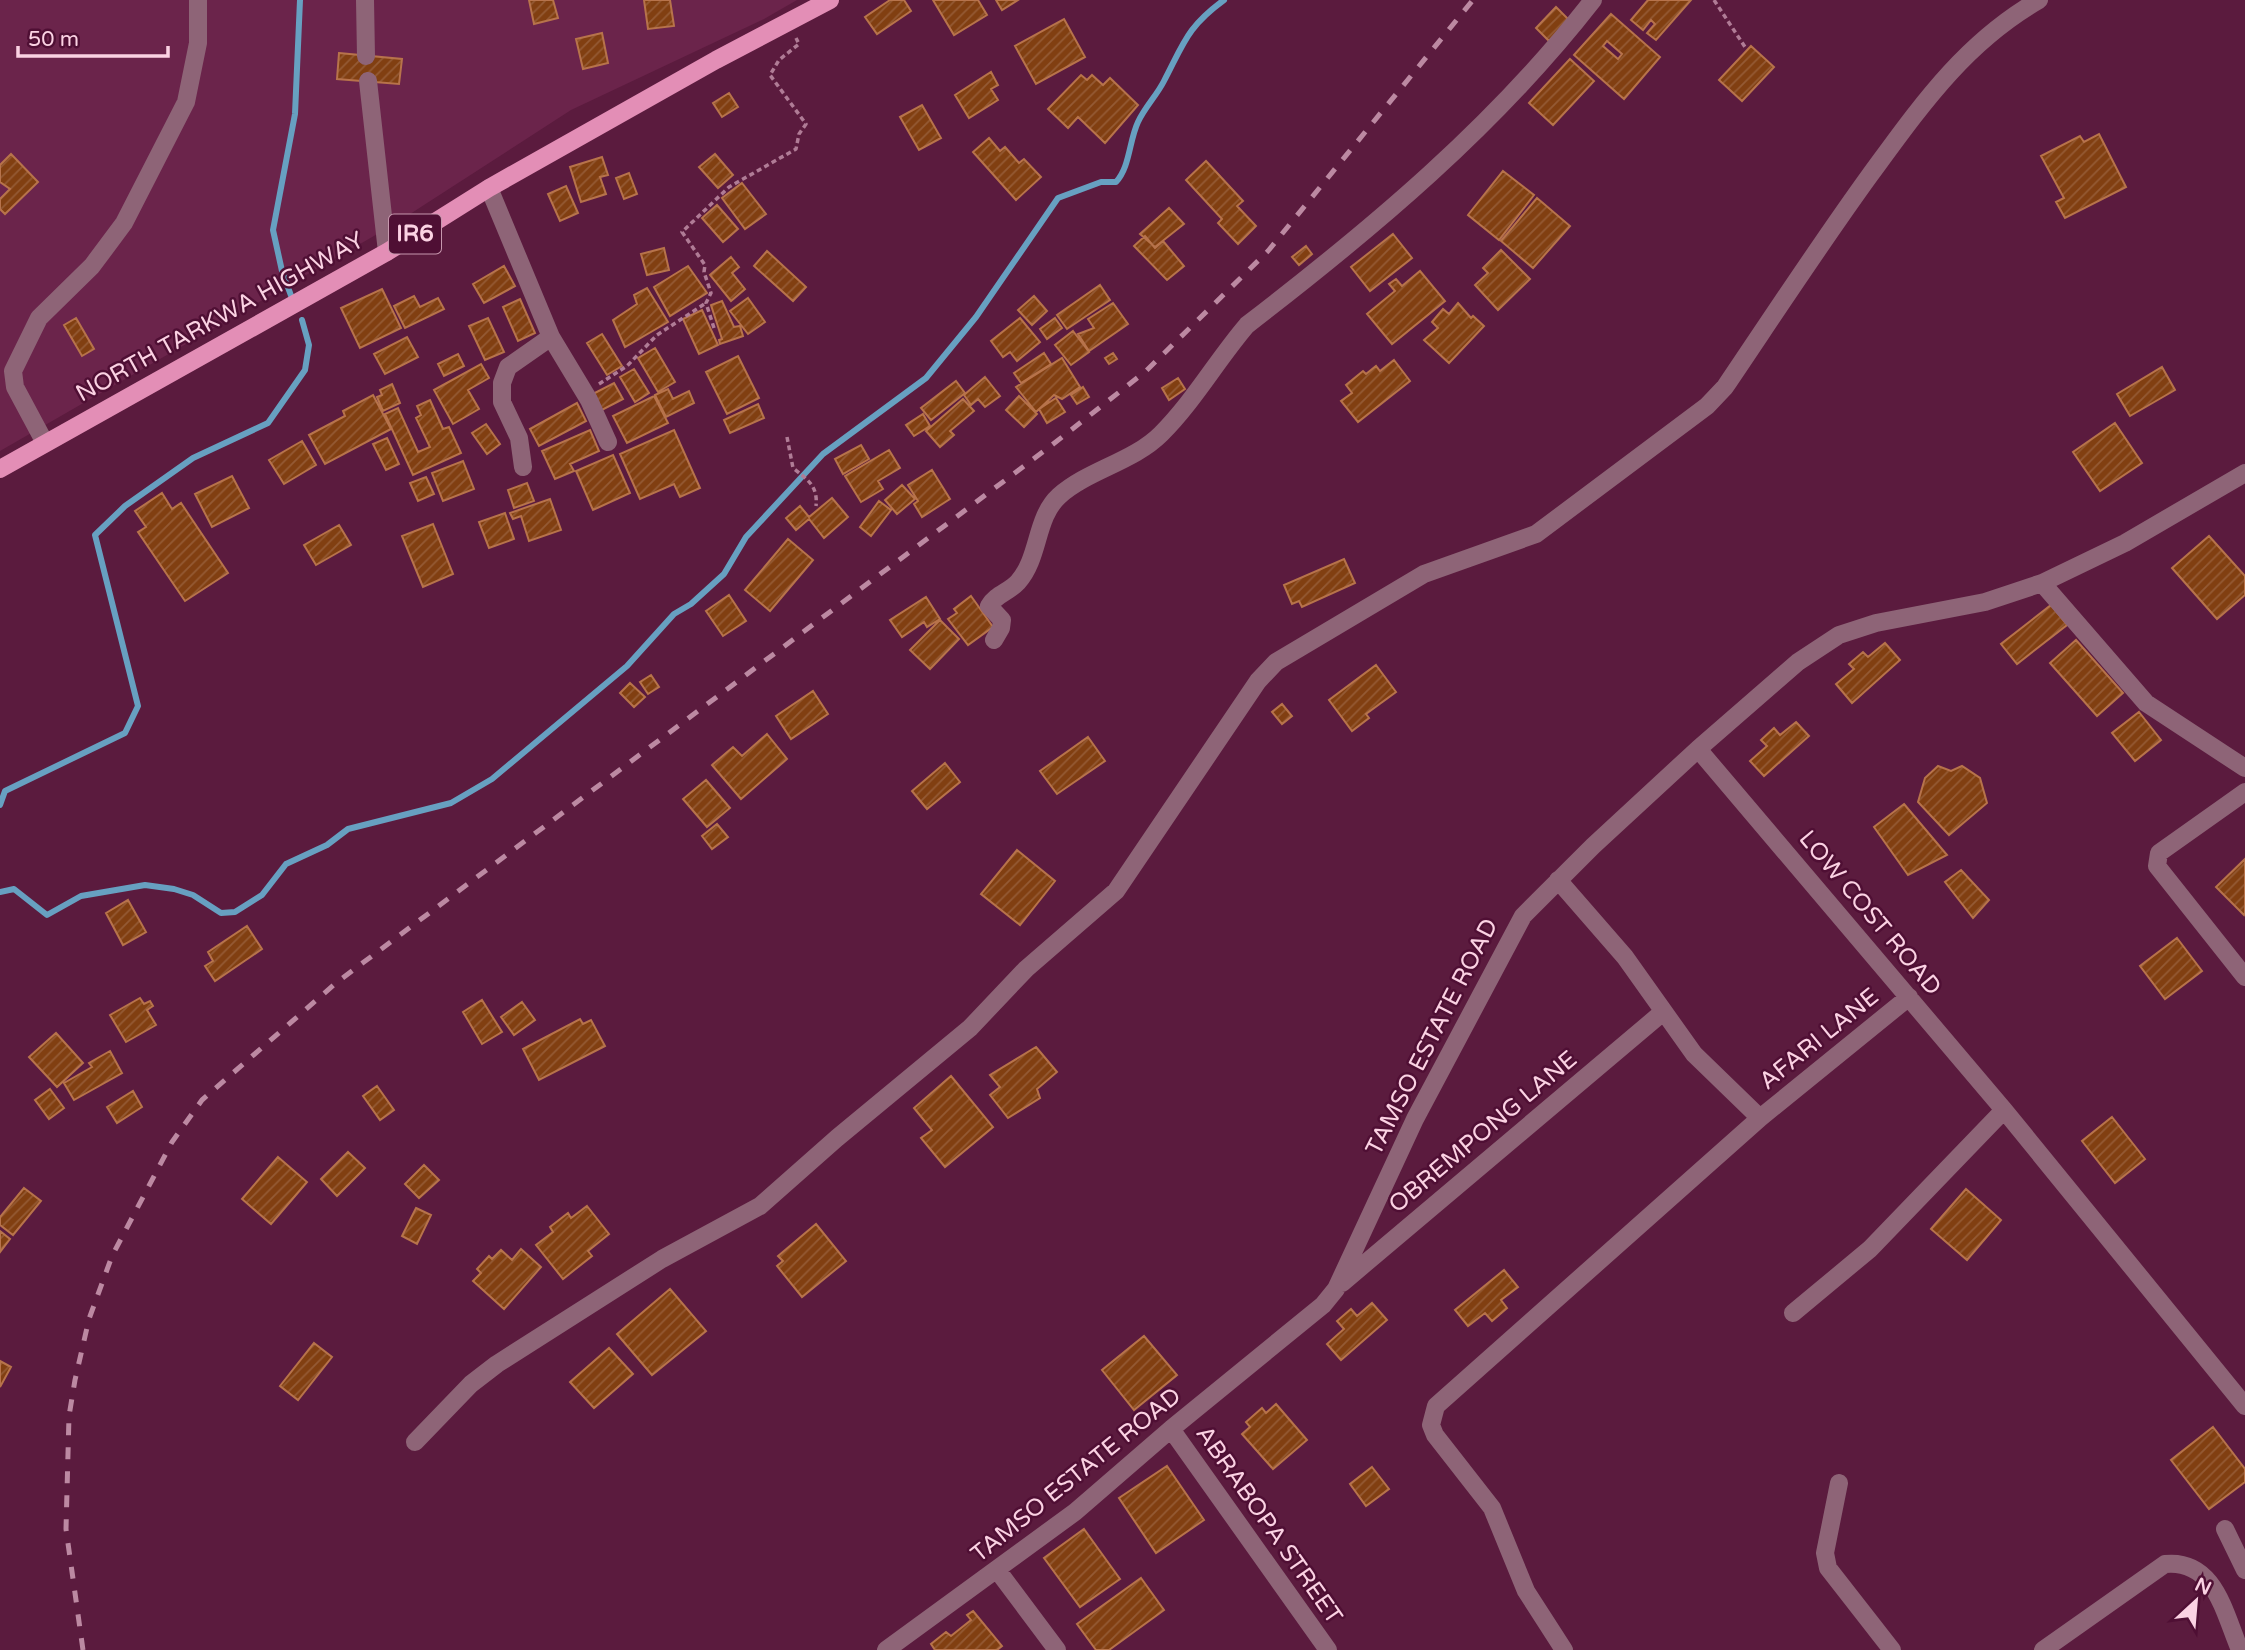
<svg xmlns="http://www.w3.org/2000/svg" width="2245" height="1650" viewBox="0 0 2245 1650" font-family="'Varela Round',sans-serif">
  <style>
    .built { fill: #6b244b }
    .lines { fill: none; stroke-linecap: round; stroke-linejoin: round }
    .stream { stroke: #67a0c1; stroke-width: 6 }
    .building { fill: url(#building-hatch); stroke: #b7734b; stroke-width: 2; fill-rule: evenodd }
    .path { stroke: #b07c96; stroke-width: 3.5; stroke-dasharray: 5 3.5; stroke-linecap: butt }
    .minor { stroke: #8e6477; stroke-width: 18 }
    .major { stroke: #e38eb6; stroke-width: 18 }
    .rail { stroke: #bc89a2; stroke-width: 5; stroke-dasharray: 12 12; stroke-linecap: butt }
    .labels { text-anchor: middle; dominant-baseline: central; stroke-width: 5; stroke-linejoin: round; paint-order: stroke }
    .shield { fill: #4f0f34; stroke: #c798ae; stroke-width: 2 }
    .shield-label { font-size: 23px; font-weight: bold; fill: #fbd2e3 }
    .street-label { font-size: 24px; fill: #fbd2e3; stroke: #4f0f34 }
  </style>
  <defs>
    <pattern id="building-hatch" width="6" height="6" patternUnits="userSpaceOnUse" patternTransform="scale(1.75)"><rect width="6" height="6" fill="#813f11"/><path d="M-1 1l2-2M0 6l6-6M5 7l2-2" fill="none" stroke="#945a34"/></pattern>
  </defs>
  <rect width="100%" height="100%" fill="#5b1b3e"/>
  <!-- built -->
  <path class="built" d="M0,0H797L764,19L571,110L393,225L0,451Z"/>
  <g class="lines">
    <!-- stream -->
    <path class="stream" d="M293,301L282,271L273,230L295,114L300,0
      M0,805L5,791L125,733L138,706L95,535L125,506L193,458L268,423L305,370L309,345L302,320
      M0,892L14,889L47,915L81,896L145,885L174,889L193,895L221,913L235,912L262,895L286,864L327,845L348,829L451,803L492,779L627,666L674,614L691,604L724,574L746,537L823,454L926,378L976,317L1058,198L1101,182H1116C1130,167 1129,141 1138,122C1145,107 1157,95 1164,81C1184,43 1187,27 1224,0"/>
  </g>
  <!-- building -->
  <path class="building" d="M529,0H553L558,18L534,24Z
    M644,0H670L674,26L648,29Z
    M890,0H904L911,11L877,34L865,17Z
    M933,0H978L987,15L954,35Z
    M996,0H1018L1002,10Z
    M1648,0H1691L1656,40L1647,33L1655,24L1651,20L1643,30L1631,20Z
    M1556,7L1569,20L1549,41L1536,28Z
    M1611,14L1660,57L1624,99L1574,55ZM1607,41L1622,54L1618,59L1603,46Z
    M1064,19L1085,57L1036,84L1015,46Z
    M602,33L608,63L583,69L576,39Z
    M1751,46L1774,67L1742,101L1719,80Z
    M339,53L402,59L399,84L337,79Z
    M1570,59L1594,81L1553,125L1529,103Z
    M991,72L998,85L991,89L998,100L969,118L955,95Z
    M1081,75L1087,80L1092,75L1103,85L1110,78L1138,105L1105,143L1078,117L1068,128L1048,109Z
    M729,93L738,107L722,117L713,103Z
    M922,105L941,138L919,150L900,117Z
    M2099,134L2126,187L2065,218L2056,202L2064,198L2041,156L2080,136L2084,142Z
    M989,138L1000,151L1005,147L1019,163L1024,159L1041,177L1016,200L973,152Z
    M11,154L38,182L5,214L0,209V199L10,189L0,182V165Z
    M715,154L733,175L718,188L699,167Z
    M602,157L608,175L600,177L606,194L581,202L570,167Z
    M1206,161L1243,201L1237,206L1256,226L1238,244L1218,223L1222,219L1186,180Z
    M1503,171L1534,195L1499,240L1468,215Z
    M629,173L637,194L624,199L616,178Z
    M742,183L766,214L745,229L722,198Z
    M566,186L578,213L560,221L548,194Z
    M1537,198L1570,226L1533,268L1501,241Z
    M717,205L738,229L723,242L702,218Z
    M1169,208L1184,224L1155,247L1140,234Z
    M1393,234L1412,258L1370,291L1351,267Z
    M1145,236L1155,248L1163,241L1184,266L1167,280L1134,246Z
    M1306,246L1312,254L1299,265L1292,257Z
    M664,248L669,270L647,275L641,254Z
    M1501,250L1530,279L1498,310L1475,285L1488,273L1483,268Z
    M767,251L806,287L793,301L754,266Z
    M731,257L739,267L732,273L745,289L731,301L710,275Z
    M504,266L515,286L484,303L473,284Z
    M688,266L707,293L670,316L654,287Z
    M1420,271L1445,301L1392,344L1367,314L1395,291L1389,284L1396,279L1402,286Z
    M1100,285L1110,300L1067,329L1057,315Z
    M647,288L668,322L625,347L613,320L637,304L634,295Z
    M382,289L401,328L360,348L341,308Z
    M414,296L420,307L438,298L444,309L405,328L394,306Z
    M1034,296L1047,311L1032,325L1018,310Z
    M748,298L765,322L748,334L730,311Z
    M520,299L535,333L518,341L503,307Z
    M722,301L734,327L740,326L743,336L720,344L719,340L722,339L711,305Z
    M1113,303L1128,324L1089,351L1078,334L1094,328L1088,319Z
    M1458,303L1471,318L1473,316L1484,326L1449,363L1424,340L1438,328L1432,322L1443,309L1449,314Z
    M702,310L718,345L699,354L683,319Z
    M76,318L94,349L82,356L64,325Z
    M488,318L504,352L485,360L469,326Z
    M1020,318L1040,342L1017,361L1010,352L1003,357L991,341Z
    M1055,318L1062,328L1047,339L1040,329Z
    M1073,331L1089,352L1071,365L1055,345Z
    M602,334L622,366L607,375L587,343Z
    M407,337L418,357L385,374L374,354Z
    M655,348L675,382L658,392L638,358Z
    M1044,353L1051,364L1021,383L1014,373Z
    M1113,353L1117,359L1109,364L1105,358Z
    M458,354L464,366L444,376L438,364Z
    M738,356L759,398L727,414L706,372Z
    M1062,358L1080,387L1062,399L1054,395L1036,412L1016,387Z
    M1394,360L1410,381L1358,422L1341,401L1352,393L1346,385L1363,371L1366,374L1376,366L1380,371Z
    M481,364L489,378L468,390L479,409L453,424L434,390Z
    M2162,367L2175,390L2130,416L2117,394Z
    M634,369L649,393L635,402L620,377Z
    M985,377L1000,396L985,407L978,399L971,405L964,395Z
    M1178,378L1185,389L1169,400L1162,388Z
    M956,381L965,393L931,420L921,408Z
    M614,383L623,399L598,412L589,396Z
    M392,384L400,403L383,411L377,397L382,395L380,390Z
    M1083,387L1089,397L1077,404L1071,395Z
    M668,389L673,399L689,391L694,403L666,417L655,395Z
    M373,395L391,429L325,464L309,435L345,416L343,411Z
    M654,396L668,423L627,443L613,416Z
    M1019,396L1037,414L1024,427L1006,410Z
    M1056,398L1065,412L1047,423L1039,409Z
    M963,399L974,411L950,431L954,435L940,447L926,431Z
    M430,400L443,429L449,427L461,453L413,475L385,414L398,408L418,452L430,447L416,418L421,415L417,406Z
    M577,403L586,421L539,446L530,429Z
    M758,404L764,418L730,433L724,420Z
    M923,414L930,426L914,436L906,425Z
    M2115,423L2142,463L2100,491L2073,452Z
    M486,424L500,444L487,454L472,433Z
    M590,430L599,451L570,464L574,471L555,479L542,451Z
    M674,430L700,488L680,497L674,484L640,499L620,454Z
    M387,438L399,464L386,470L373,444Z
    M302,441L316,465L284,484L269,460Z
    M861,445L869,459L843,474L835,459Z
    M889,450L900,468L878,481L883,489L861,502L845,476Z
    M613,455L630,493L593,510L576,471Z
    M463,461L474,489L443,501L432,473Z
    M932,470L950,499L922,517L914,504L918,501L908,485Z
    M232,476L249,508L212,527L195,494Z
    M426,477L434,494L418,501L410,483Z
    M527,483L534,501L514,508L508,490Z
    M902,485L915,499L897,514L885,500Z
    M162,493L172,509L181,503L228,573L185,601L138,532L146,527L135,511Z
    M832,498L848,517L824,538L809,519L796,530L786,518L800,506L809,517Z
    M550,499L561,530L529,541L521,516L513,519L510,513Z
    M879,501L891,510L871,536L860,527Z
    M505,513L514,539L489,548L479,522Z
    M433,524L453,574L423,587L402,536Z
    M339,525L351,545L316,565L304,545Z
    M2209,536L2245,576V595L2217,619L2172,568Z
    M788,539L813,560L770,611L745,590Z
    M1344,559L1355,583L1302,607L1299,601L1292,604L1284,585Z
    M729,595L746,621L723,636L706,611Z
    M971,596L993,627L968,645L948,619L957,613L954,609Z
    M926,597L940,619L927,627L924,622L902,637L890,620Z
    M2051,605L2067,625L2017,664L2001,644Z
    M940,620L959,639L930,669L910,650Z
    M2076,640L2123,693L2097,716L2050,663Z
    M1885,643L1900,660L1852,703L1836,684L1854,669L1849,664L1863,652L1868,657Z
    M1376,665L1396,692L1366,714L1369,718L1352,731L1329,700Z
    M651,675L659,687L648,694L640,682Z
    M630,683L645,697L634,707L620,693Z
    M813,691L828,714L791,739L776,716Z
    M1282,704L1292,716L1282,724L1272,712Z
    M2139,712L2161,740L2135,761L2112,733Z
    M1796,722L1809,736L1764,776L1750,761L1767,746L1761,740L1774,728L1780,735Z
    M767,734L787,759L741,799L712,765L733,747L742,756Z
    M1088,737L1105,761L1057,794L1040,771Z
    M945,763L960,782L927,809L912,791Z
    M1938,766L1951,771L1962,766L1980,778L1987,803L1949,835L1918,802L1925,778Z
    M706,780L730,808L707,827L683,799Z
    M1904,804L1947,855L1908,875L1874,827Z
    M717,824L728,837L712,849L702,836Z
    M1017,850L1055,881L1020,925L981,894Z
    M2245,859V913L2244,915L2216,887Z
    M1961,870L1989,900L1973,918L1945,882Z
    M128,900L146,932L123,945L106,913Z
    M247,926L262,949L215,981L205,966L213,961L208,952Z
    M2177,938L2202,971L2165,999L2140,966Z
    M140,998L144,1004L150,1001L153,1006L147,1010L156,1025L126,1042L110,1015Z
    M482,1000L502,1032L482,1044L463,1012Z
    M522,1002L535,1020L514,1035L501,1017Z
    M580,1019L583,1024L591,1020L605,1046L539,1080L523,1049Z
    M56,1033L83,1063L57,1087L29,1057Z
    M1036,1047L1057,1072L1037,1089L1040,1098L1008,1118L990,1095L1000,1087L990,1075Z
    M110,1051L122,1073L74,1100L64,1083L92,1067L89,1063Z
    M951,1076L993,1127L945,1167L921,1138L932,1130L914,1108Z
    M377,1086L394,1110L380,1120L363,1096Z
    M50,1089L64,1108L49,1119L35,1100Z
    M133,1091L142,1107L117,1123L107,1107Z
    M2112,1117L2145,1159L2115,1183L2082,1141Z
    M348,1152L365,1168L337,1196L321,1179Z
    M278,1157L307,1182L271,1224L242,1199Z
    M424,1165L439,1180L419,1198L405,1184Z
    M24,1188L41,1201L13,1235L0,1225V1217Z
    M1966,1189L2001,1220L1967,1260L1931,1229Z
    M587,1206L609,1234L588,1251L592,1256L563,1279L536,1245L553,1232L550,1227L568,1213L571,1218Z
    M416,1208L431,1215L417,1244L402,1236Z
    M816,1224L846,1261L802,1297L777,1266L783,1261L778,1256Z
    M0,1231L10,1239L0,1252Z
    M521,1249L541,1267L504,1309L473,1281L481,1273L477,1269L489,1256L492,1259L501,1250L512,1260Z
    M1504,1270L1518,1287L1501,1300L1507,1308L1492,1321L1485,1313L1468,1326L1455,1310Z
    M670,1289L706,1331L652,1375L617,1334Z
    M1372,1303L1387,1320L1341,1360L1327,1344L1344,1329L1337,1321L1351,1309L1357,1316Z
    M1144,1336L1177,1375L1134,1410L1102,1370Z
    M314,1343L332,1357L298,1400L280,1386Z
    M609,1348L633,1374L594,1408L570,1382Z
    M0,1361L11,1367L0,1387Z
    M1276,1404L1307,1440L1273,1469L1242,1434L1250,1427L1246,1422L1262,1408L1266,1413Z
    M2213,1427L2245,1469V1482L2209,1509L2171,1460Z
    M1167,1466L1204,1520L1156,1553L1119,1498Z
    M1372,1467L1389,1489L1366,1506L1350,1484Z
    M1084,1529L1120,1579L1080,1607L1044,1558Z
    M1141,1578L1164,1610L1109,1650H1096L1077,1624Z
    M973,1611L1002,1646L997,1650H935L931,1644L946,1632L951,1636L971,1620L967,1615Z"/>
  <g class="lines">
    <!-- path -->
    <path class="path" d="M1714,0L1745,47
      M714,328L706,303L711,293L704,272L705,265L682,232L729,187L796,149L799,134L806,124L770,75L779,60L799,44L796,38
      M599,384L627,366L657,335L706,303
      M787,437L793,468C808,480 818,486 816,506"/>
    <!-- minor -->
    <path class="minor" d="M365,0L366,56
      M368,81L387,252
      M489,188L551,337L589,400L608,442
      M45,443L15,387L13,371L39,318L92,266L124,223L186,102L198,43V0
      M523,467L519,438L502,402V383L508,367L551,337
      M2042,583L2146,703L2245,768
      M994,640L1001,628L1002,620L989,606C996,594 1009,592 1018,582C1040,557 1035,518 1059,496C1088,470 1133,462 1161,434C1194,401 1217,360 1247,325C1373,228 1495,126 1593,0
      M1698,749L2004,1110L2245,1406
      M2245,792L2159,853L2157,866L2245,977
      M1558,880L1625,957L1694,1054L1760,1118
      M1342,1283L1663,1012
      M1793,1313L1870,1249L2004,1110
      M1171,1429L1328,1650
      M415,1442L471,1384L497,1364L662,1259L760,1206L837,1138L970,1028L1026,969L1116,891L1258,681L1276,662L1424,574L1536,534L1707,406L1725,387C1773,316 1820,244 1870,175C1920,107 1964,43 2039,0
      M1839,1483L1825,1553L1828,1568L1892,1650
      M2225,1529L2245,1570
      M998,1571L1057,1650
      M886,1650L1075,1512L1171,1429L1323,1305L1336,1289L1415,1119L1523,916L1593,846L1698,749L1798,662L1839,635L1876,623L1985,602L2042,583L2125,543L2245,473
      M1564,1650L1526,1591L1492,1508L1435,1435L1431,1425L1436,1406L1760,1118L1909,997
      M2043,1650L2165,1564C2215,1559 2224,1613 2240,1650"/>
    <!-- major -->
    <path class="major" d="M0,469L387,252L489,188L716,60L830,0"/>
    <!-- rail -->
    <path class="rail" d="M83,1650L66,1529L69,1416L75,1380L89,1319L112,1256L172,1142L202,1100L336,983L1052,445L1146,371L1268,251L1473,0"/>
  </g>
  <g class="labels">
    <!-- shield labels -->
    <rect class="shield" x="389" y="214.5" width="52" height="39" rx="5"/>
    <g class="shield-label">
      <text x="415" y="234">IR6</text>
    </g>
    <!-- street labels -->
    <g class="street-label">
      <text transform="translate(220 317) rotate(-29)">NORTH TARKWA HIGHWAY</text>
      <text transform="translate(1870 913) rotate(50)">LOW COST ROAD</text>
      <text transform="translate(1432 1037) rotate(-63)">TAMSO ESTATE ROAD</text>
      <text transform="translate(1819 1039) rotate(-39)">AFARI LANE</text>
      <text transform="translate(1483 1132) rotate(-40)">OBREMPONG LANE</text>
      <text transform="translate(1076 1475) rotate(-39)">TAMSO ESTATE ROAD</text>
      <text transform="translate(1269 1525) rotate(55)">ABRABOPA STREET</text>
    </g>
  </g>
  <!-- north arrow -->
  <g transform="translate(2196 1601) rotate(26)" stroke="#4f0f34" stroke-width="5" paint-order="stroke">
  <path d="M0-5L12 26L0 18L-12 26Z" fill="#fbd2e3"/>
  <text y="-10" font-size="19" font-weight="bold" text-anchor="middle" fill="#fbd2e3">N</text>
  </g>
  <!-- scale -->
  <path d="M18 46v10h150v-10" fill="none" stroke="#fbd2e3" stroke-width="3.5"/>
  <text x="28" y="46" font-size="21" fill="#fbd2e3" stroke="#4f0f34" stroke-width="5" paint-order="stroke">50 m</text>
</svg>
